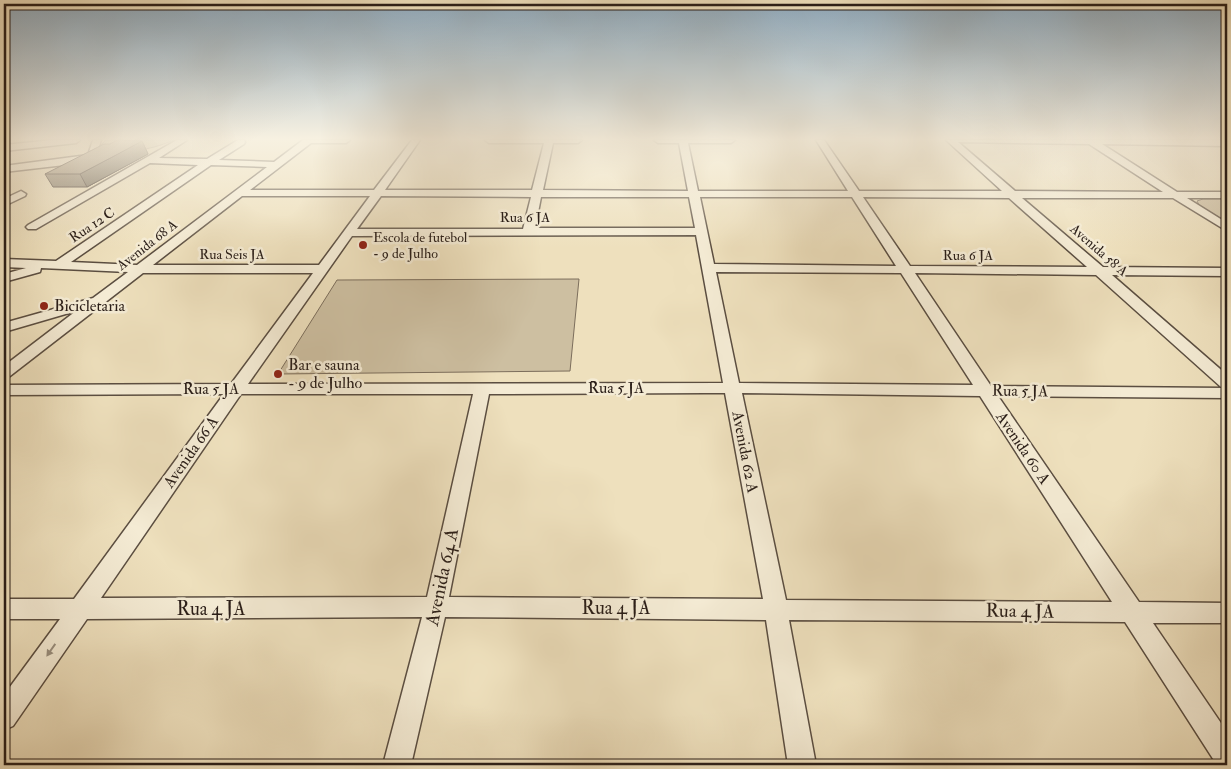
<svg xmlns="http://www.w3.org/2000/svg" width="1231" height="769" viewBox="0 0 1231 769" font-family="'IM FELL Double Pica',serif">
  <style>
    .green { fill: #cdbfa1; stroke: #7c6e5c }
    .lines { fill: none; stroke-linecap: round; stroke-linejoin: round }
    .minor-casing { stroke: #5b4e41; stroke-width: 3 }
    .secondary-casing { stroke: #2a1e18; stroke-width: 3 }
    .minor { fill: #f4ebd4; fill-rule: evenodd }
    .secondary { fill: #f4ebd4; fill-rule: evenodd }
    .wall { fill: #7c715f; stroke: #2a1e18 }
    .shaded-wall { fill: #655c4d; stroke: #2a1e18 }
    .building { fill: #90836e; stroke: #2a1e18 }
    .oneway { fill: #998f7f }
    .poi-dot { fill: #8f2418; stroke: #f4ebd4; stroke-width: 2 }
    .labels { text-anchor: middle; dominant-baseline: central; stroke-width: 5; stroke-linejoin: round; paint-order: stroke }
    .far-street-label { font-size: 14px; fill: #2a1e18; stroke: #f4ebd4 }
    .far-poi-label { font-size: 14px; fill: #2a1e18; stroke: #f4ebd4; text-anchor: start }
    .poi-label { font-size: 16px; fill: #2a1e18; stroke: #f4ebd4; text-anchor: start }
    .street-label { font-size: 16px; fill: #2a1e18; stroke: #f4ebd4 }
    .near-street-label { font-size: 19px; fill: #2a1e18; stroke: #f4ebd4 }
  </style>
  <rect width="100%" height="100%" fill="#eee0bd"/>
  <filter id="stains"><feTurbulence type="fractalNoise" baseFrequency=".004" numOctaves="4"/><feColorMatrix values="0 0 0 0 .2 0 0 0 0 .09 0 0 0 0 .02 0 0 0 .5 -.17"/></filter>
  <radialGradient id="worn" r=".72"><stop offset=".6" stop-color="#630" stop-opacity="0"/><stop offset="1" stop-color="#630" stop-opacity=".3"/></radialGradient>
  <!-- green -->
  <path class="green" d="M106,140H174C145,152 132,152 101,145Z
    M1203,199H1227V222L1199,205L1197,201Z
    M579,279L570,371L278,374L337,280Z"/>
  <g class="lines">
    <!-- minor casing -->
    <g class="minor-casing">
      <path id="minor" d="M52,140H80L76,143L4,151V145Z
        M93,140H101L95,159L82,163L4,172V166L88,155Z
        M177,140H187L159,158L207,159L238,140H244L245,142L244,144L219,160L274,162L303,140H350L346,143H311L250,190H374L412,140H420L385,190H532L544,143H489L485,140H582L578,143H553L543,190L688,191L679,143H658L654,140H735L731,143H688L698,191H848L816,140H824L859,191H1002L946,140H1227V146L1102,144L1177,192H1227V198H1187L1227,223V231L1173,198H1022L1103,267L1227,268V276L1112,275L1227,375V398L998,396L1139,602L1227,603V623H1153L1227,732V765H1217L1125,622L789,620L816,765H788L766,620L445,617L411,765H383L422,617L87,619L13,726L4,730V695L60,619H4V599H74L224,394L4,395V385L231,384L313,273H143L10,376L4,378V366L76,311L4,332V323L93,298L128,272L41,268L40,272L4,282V274L26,268L4,267V259L56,261L198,165L150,163L36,229H28L26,227L28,225ZM958,142L1089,144L1163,192L1015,191ZM211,165L267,167L137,265L71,262ZM242,196H370L319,265H153ZM381,196L531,197L523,229H357ZM541,197H689L695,228H535ZM700,197H852L896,266L714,264ZM863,197L1009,198L1087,267L910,266ZM696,235L723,383L248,384L352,236ZM716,272L901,273L973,385L739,383ZM915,273L1096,275L1221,387L1226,388L991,386ZM704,393H725L763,599L449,597L489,394ZM742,393L980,396L1112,602L786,600ZM241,394H473L427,597L101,598Z
        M21,191L26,194L25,196L4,206V199Z"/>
    </g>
    <!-- secondary casing -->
    <g class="secondary-casing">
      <path id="secondary" d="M1215,140H1227V145L1217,143Z"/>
    </g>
    <!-- minor -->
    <use href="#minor" class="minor"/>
    <!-- secondary -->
    <use href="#secondary" class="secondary"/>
  </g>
  <!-- wall -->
  <path class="wall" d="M142,141L148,154L124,167L87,187H53L45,174Z"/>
  <!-- shaded-wall -->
  <path class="shaded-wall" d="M142,141L148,154L124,167L87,187L80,174Z"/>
  <!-- building -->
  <path class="building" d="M117,140L142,141L118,154L80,174H45L104,144H110Z"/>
  <!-- one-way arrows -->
  <defs><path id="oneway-solid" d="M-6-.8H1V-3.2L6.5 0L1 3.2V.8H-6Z" transform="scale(1.25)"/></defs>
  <use class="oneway" href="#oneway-solid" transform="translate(51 650) rotate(125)"/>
  <!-- sky -->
  <linearGradient id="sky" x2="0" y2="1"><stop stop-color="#8fabc0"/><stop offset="0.56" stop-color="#f7f1e1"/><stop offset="1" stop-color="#f7f1e1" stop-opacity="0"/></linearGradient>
  <rect width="1231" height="248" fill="url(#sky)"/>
  <!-- markers -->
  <g class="poi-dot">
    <circle cx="363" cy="245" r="5"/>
    <circle cx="44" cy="306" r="5"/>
    <circle cx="278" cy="374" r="5"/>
  </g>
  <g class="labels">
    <!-- far-street labels -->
    <g class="far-street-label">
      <text x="525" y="217">Rua 6 JA</text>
      <text transform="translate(92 225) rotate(-34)">Rua 12 C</text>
      <text transform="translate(147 245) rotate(-38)">Avenida 68 A</text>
      <text transform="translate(1099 250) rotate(41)">Avenida 58 A</text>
      <text x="232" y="254">Rua Seis JA</text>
      <text x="968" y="255">Rua 6 JA</text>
    </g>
    <!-- far-poi labels -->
    <g class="far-poi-label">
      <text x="373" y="237">Escola de futebol<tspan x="373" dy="16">- 9 de Julho</tspan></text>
    </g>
    <!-- poi labels -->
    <g class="poi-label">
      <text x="54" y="306">Bicicletaria</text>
      <text x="288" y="365">Bar e sauna<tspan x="288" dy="18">- 9 de Julho</tspan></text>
    </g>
    <!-- street labels -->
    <g class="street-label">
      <text x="616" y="388">Rua 5 JA</text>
      <text x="211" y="389">Rua 5 JA</text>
      <text transform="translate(1020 391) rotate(1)">Rua 5 JA</text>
      <text transform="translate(1023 448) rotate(56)">Avenida 60 A</text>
      <text transform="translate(191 452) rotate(-55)">Avenida 66 A</text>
      <text transform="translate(745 452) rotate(79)">Avenida 62 A</text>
    </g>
    <!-- near-street labels -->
    <g class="near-street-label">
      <text transform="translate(442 577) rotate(-78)">Avenida 64 A</text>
      <text x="616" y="608">Rua 4 JA</text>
      <text x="211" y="609">Rua 4 JA</text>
      <text transform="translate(1020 611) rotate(1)">Rua 4 JA</text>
    </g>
  </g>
  <!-- margin -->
  <rect width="1231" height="769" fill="none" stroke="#eee0bd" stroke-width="20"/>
  <rect x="5" y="5" width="1221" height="759" fill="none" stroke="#2a1e18" stroke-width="2.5"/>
  <rect x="10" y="10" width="1211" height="749" fill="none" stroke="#2a1e18"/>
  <rect width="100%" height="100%" filter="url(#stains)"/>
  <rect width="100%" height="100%" fill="url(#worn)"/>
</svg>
